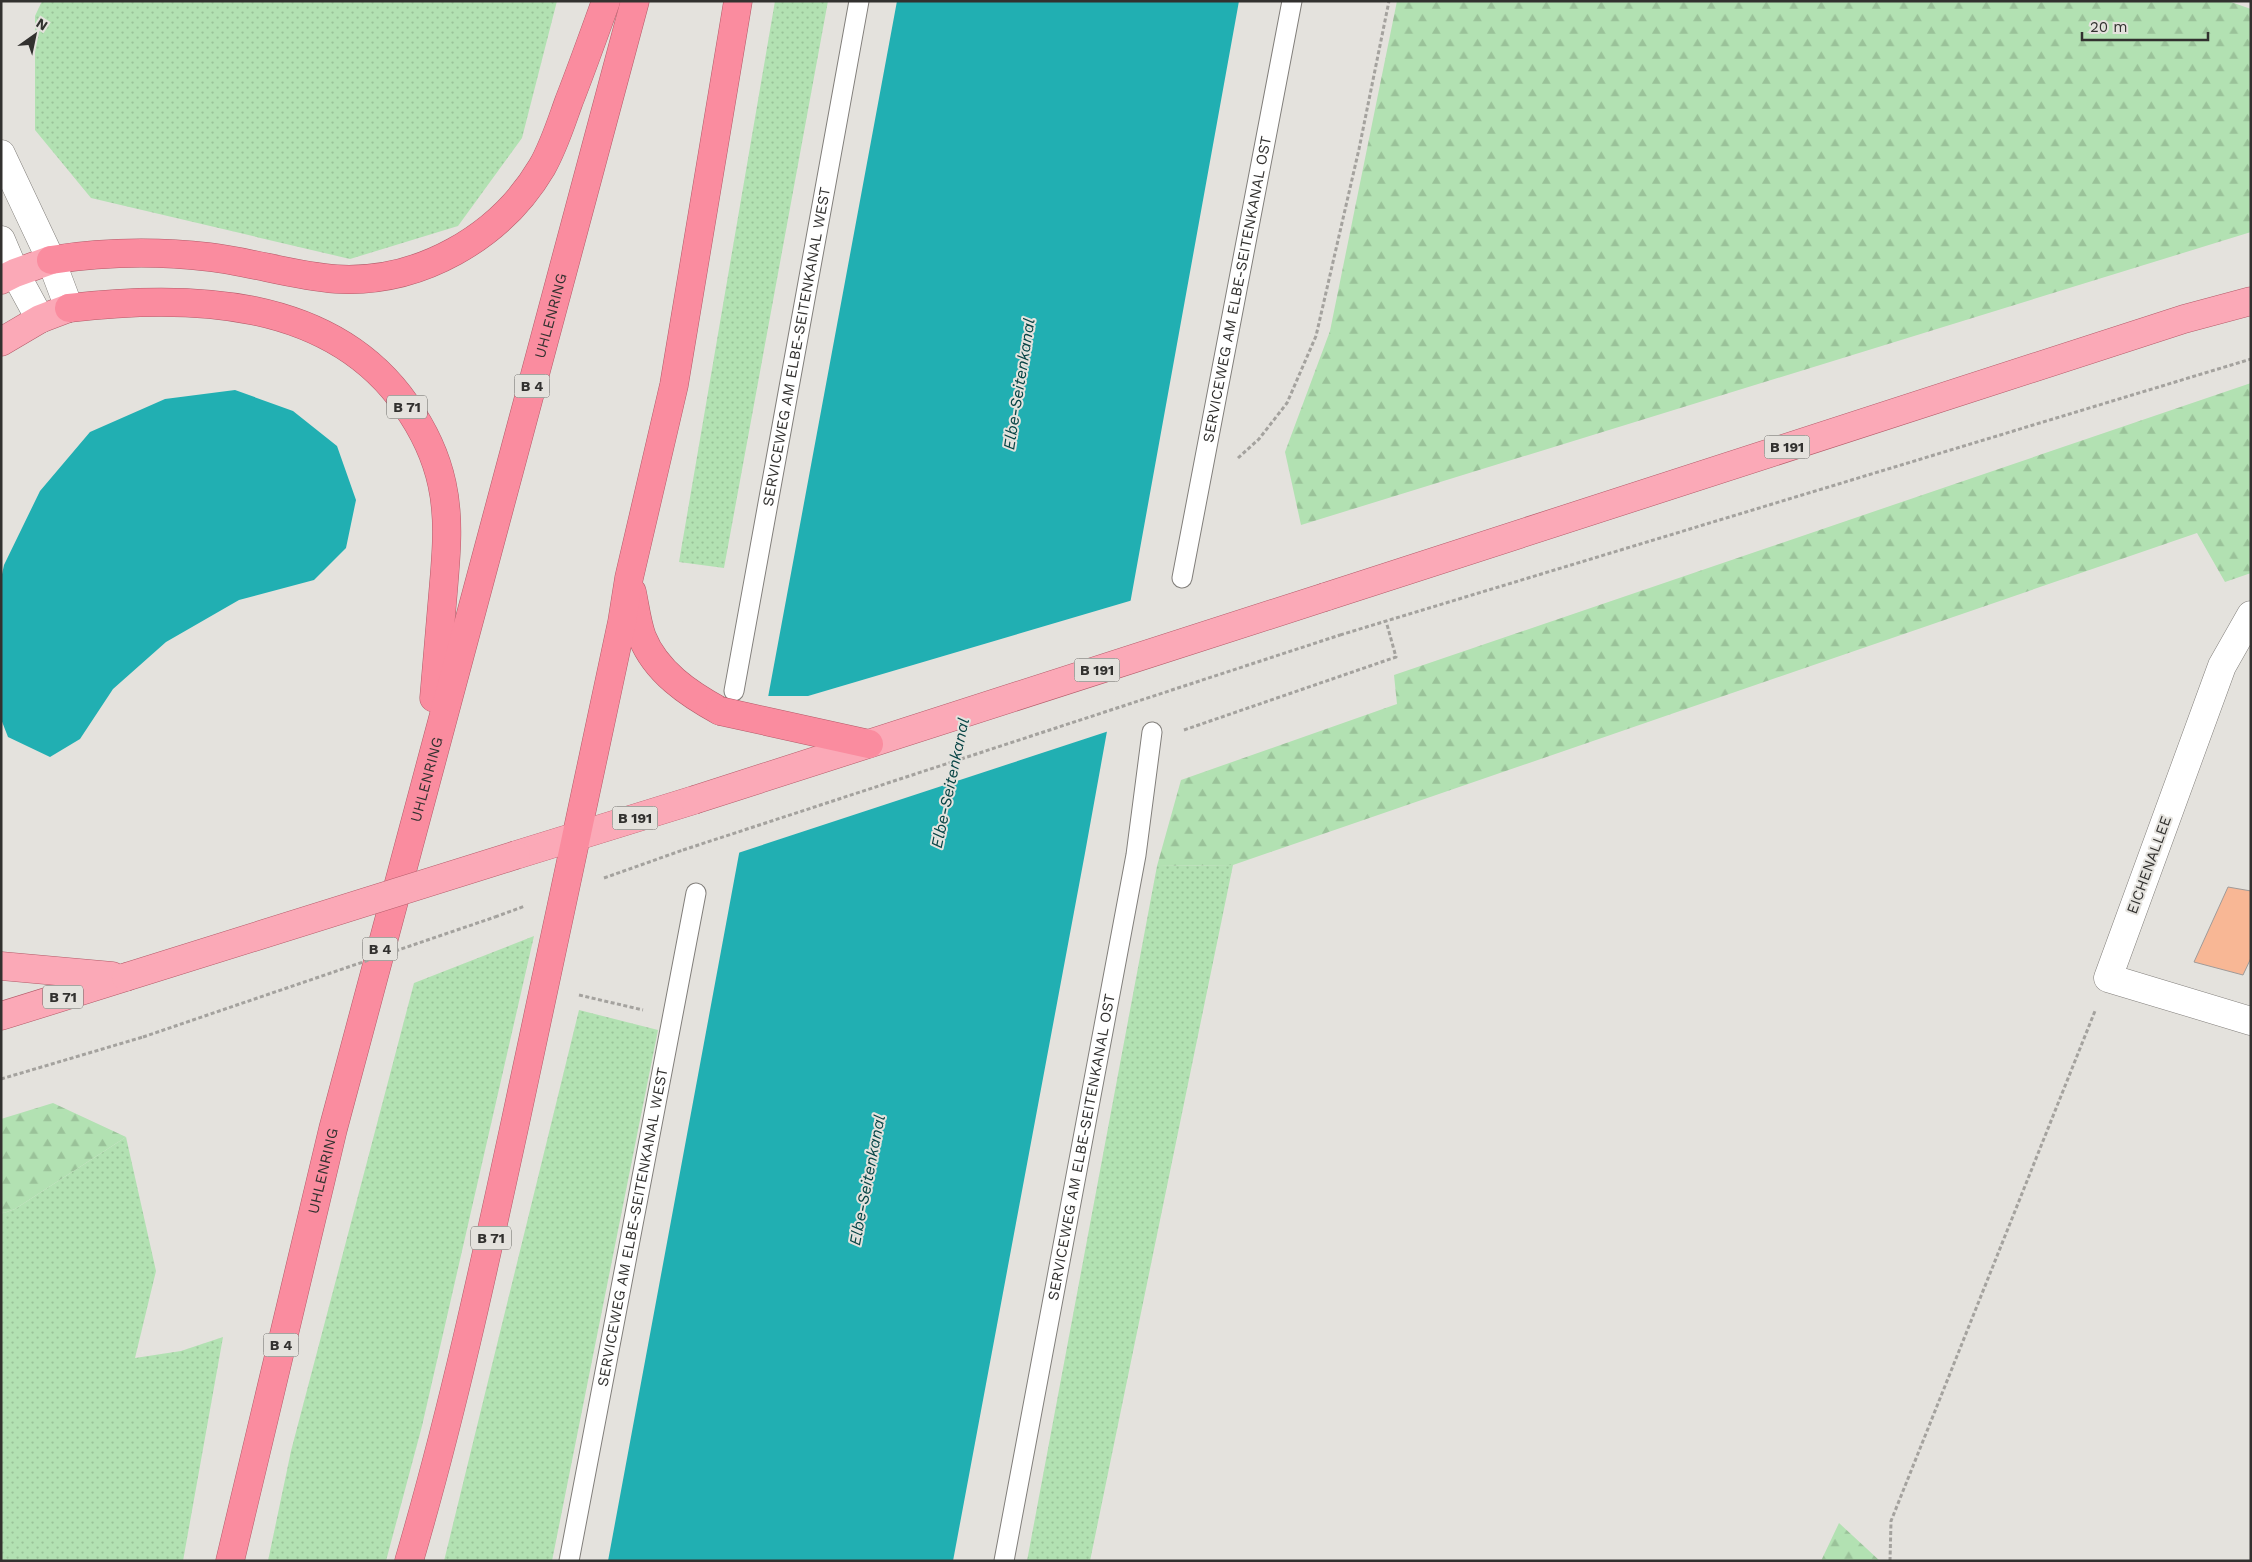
<svg xmlns="http://www.w3.org/2000/svg" width="2252" height="1562" viewBox="0 0 2252 1562" font-family="'Work Sans',sans-serif">
  <style>
    .grass { fill: url(#grass-dots) }
    .forest { fill: url(#forest-firs) }
    .water { fill: #21afb2 }
    .pier { fill: #e4e2dd }
    .building { fill: #f8b795; stroke: #a09b99 }
    .lines { fill: none; stroke-linecap: round; stroke-linejoin: round }
    .service-casing { stroke: #817e7a; stroke-width: 21 }
    .minor-casing { stroke: #817e7a; stroke-width: 29 }
    .tertiary-casing { stroke: #817e7a; stroke-width: 29 }
    .primary-casing { stroke: #b35a68; stroke-width: 29 }
    .trunk-casing { stroke: #b35a68; stroke-width: 29 }
    .path { stroke: #a4a29e; stroke-width: 3; stroke-dasharray: 4 2.5; stroke-linecap: butt }
    .service { stroke: #fff; stroke-width: 19 }
    .minor { stroke: #fff; stroke-width: 28 }
    .tertiary { stroke: #fff; stroke-width: 28 }
    .primary { stroke: #fba9b7; stroke-width: 28 }
    .trunk { stroke: #fa8c9f; stroke-width: 28 }
    .primary-bridge-casing { stroke: #b35a68; stroke-width: 29; stroke-linecap: butt }
    .trunk-bridge-casing { stroke: #b35a68; stroke-width: 29; stroke-linecap: butt }
    .path-bridge { stroke: #a4a29e; stroke-width: 3; stroke-dasharray: 4 2.5; stroke-linecap: butt }
    .primary-bridge { stroke: #fba9b7; stroke-width: 28 }
    .trunk-bridge { stroke: #fa8c9f; stroke-width: 28 }
    .labels { text-anchor: middle; dominant-baseline: central; stroke-width: 4; stroke-linejoin: round; paint-order: stroke }
    .shield { fill: #e4e2dd; stroke: #676663; stroke-width: 1 }
    .shield-label { font-size: 14px; font-weight: bold; fill: #32312f }
    .street-label { font-size: 15px; fill: #32312f; stroke: #e4e2dd }
    .water-label { font-size: 16px; font-style: italic; fill: #074445; stroke: #e4e2dd }
  </style>
  <defs>
    <pattern id="grass-dots" width="8" height="8" patternUnits="userSpaceOnUse" patternTransform="scale(1.25)"><rect width="8" height="8" fill="#b2e1b2"/><path d="M2 2h.1M6 6h.1" fill="none" stroke="#9ac299" stroke-width="1.8" stroke-linecap="round"/></pattern>
    <pattern id="forest-firs" width="22" height="20" patternUnits="userSpaceOnUse" patternTransform="scale(1.25)"><rect width="22" height="20" fill="#b2e1b2"/><path d="M5 1l3.5 6h-7zM16 11l3.5 6h-7z" fill="#9ac299"/></pattern>
  </defs>
  <rect width="100%" height="100%" fill="#e4e2dd"/>
  <!-- grass -->
  <path class="grass" d="M42,1H557L522,138L458,226L350,259L91,198L35,130V16Z
    M775,1H828L724,568L679,562Z
    M1233,865L1090,1561H1027L1157,866Z
    M534,936L422,1426L386,1561H268L291,1451L414,983Z
    M579,1010L658,1030L552,1561H444Z
    M126,1137L156,1271L135,1358L181,1351L223,1337L183,1561H1V1214L15,1209Z"/>
  <!-- forest -->
  <path class="forest" d="M1397,1H2228L2251,9V232L1301,525L1285,452L1330,331Z
    M2251,383V573L2225,582L2197,533L1233,865L1157,866L1181,780L1397,704L1394,675Z
    M53,1103L126,1137L15,1209L1,1214V1119Z
    M1839,1523L1880,1561H1821Z"/>
  <!-- water -->
  <path class="water" d="M897,1H1239L1085,853L953,1561H608Z
    M235,390L293,411L337,446L356,500L346,548L314,580L239,600L166,642L113,689L80,739L50,757L8,737L1,719V579L4,565L40,491L90,432L165,399Z"/>
  <!-- pier -->
  <path class="pier" d="M1133,600L1109,731L738,853L767,696H808Z"/>
  <!-- building -->
  <path class="building" d="M2228,887L2251,891V958L2243,975L2194,962Z"/>
  <g class="lines">
    <!-- service casing -->
    <g class="service-casing">
      <g id="service">
        <path id="s1" d="M1182,578L1292,1"/>
        <path id="s2" d="M734,691L859,1"/>
        <path id="s3" d="M569,1561L696,893"/>
        <path id="s4" d="M1004,1561L1136,855L1152,732"/>
      </g>
    </g>
    <!-- minor casing -->
    <g class="minor-casing">
      <path id="minor" d="M2251,615L2222,666L2108,978L2251,1021"/>
    </g>
    <!-- tertiary casing -->
    <g class="tertiary-casing">
      <path id="tertiary" d="M1,154L51,260L69,308
        M1,240L15,273L40,319"/>
    </g>
    <!-- primary casing -->
    <g class="primary-casing">
      <path id="primary" d="M1,280L15,273L51,260
        M1,342L40,319L69,308
        M1325,597L2184,319L2251,301
        M516,855L694,800
        M1,966L112,976
        M1,1016L126,977"/>
    </g>
    <!-- trunk casing -->
    <g class="trunk-casing">
      <g id="trunk">
        <path d="M51,260C103,252 157,251 209,257C252,262 294,276 336,279C419,284 500,238 542,167C554,146 561,123 569,101C582,68 594,34 606,1"/>
        <path d="M69,308C188,294 331,297 406,405C423,429 436,456 442,484C450,520 446,557 443,593C440,628 437,663 434,698"/>
        <path d="M632,592C635,606 637,623 642,637C656,672 689,694 720,711"/>
        <path id="s5" d="M230,1561L333,1129L635,1"/>
        <path d="M409,1561C452,1415 484,1267 516,1119C552,953 586,788 622,622L629,578L674,385L738,1"/>
      </g>
    </g>
    <!-- path -->
    <path class="path" d="M1238,458L1259,439L1287,403L1316,336L1359,149L1389,1
      M1340,635L2251,359
      M1184,730L1396,657L1386,621
      M604,878L683,850
      M495,917L525,906
      M579,995L643,1010
      M1,1079L143,1037
      M1890,1561L1891,1521L2095,1011"/>
    <!-- service -->
    <use href="#service" class="service"/>
    <!-- minor -->
    <use href="#minor" class="minor"/>
    <!-- tertiary -->
    <use href="#tertiary" class="tertiary"/>
    <!-- primary -->
    <use href="#primary" class="primary"/>
    <!-- trunk -->
    <use href="#trunk" class="trunk"/>
    <!-- primary-bridge casing -->
    <g class="primary-bridge-casing">
      <path id="primary-bridge" d="M694,800L1325,597
        M126,977L516,855"/>
    </g>
    <!-- trunk-bridge casing -->
    <g class="trunk-bridge-casing">
      <path id="trunk-bridge" d="M720,711L869,744"/>
    </g>
    <!-- path-bridge -->
    <path class="path-bridge" d="M683,850L1340,635
      M143,1037L495,917"/>
    <!-- primary-bridge -->
    <use href="#primary-bridge" class="primary-bridge"/>
    <!-- trunk-bridge -->
    <use href="#trunk-bridge" class="trunk-bridge"/>
  </g>
  <g class="labels">
    <!-- shield labels -->
    <g class="shield">
      <rect x="514.5" y="374.5" width="35" height="23" rx="4"/>
      <rect x="387" y="395.5" width="40" height="23" rx="4"/>
      <rect x="1764.5" y="435.5" width="45" height="23" rx="4"/>
      <rect x="1074.5" y="658.5" width="45" height="23" rx="4"/>
      <rect x="612.5" y="806.5" width="45" height="23" rx="4"/>
      <rect x="362.5" y="937.5" width="35" height="23" rx="4"/>
      <rect x="43" y="985.5" width="40" height="23" rx="4"/>
      <rect x="471" y="1226.5" width="40" height="23" rx="4"/>
      <rect x="263.5" y="1333.5" width="35" height="23" rx="4"/>
    </g>
    <g class="shield-label">
      <text x="532" y="386">B 4</text>
      <text x="407" y="407">B 71</text>
      <text x="1787" y="447">B 191</text>
      <text x="1097" y="670">B 191</text>
      <text x="635" y="818">B 191</text>
      <text x="380" y="949">B 4</text>
      <text x="63" y="997">B 71</text>
      <text x="491" y="1238">B 71</text>
      <text x="281" y="1345">B 4</text>
    </g>
    <!-- street labels -->
    <g class="street-label">
      <text stroke="none"><textPath href="#s1" startOffset="294">SERVICEWEG AM ELBE-SEITENKANAL OST</textPath></text>
      <text stroke="none"><textPath href="#s5" startOffset="1286">UHLENRING</textPath></text>
      <text stroke="none"><textPath href="#s2" startOffset="350">SERVICEWEG AM ELBE-SEITENKANAL WEST</textPath></text>
      <text stroke="none"><textPath href="#s5" startOffset="806">UHLENRING</textPath></text>
      <text transform="translate(2149 865) rotate(-70)">EICHENALLEE</text>
      <text stroke="none"><textPath href="#s4" startOffset="421">SERVICEWEG AM ELBE-SEITENKANAL OST</textPath></text>
      <text stroke="none"><textPath href="#s5" startOffset="401">UHLENRING</textPath></text>
      <text stroke="none"><textPath href="#s3" startOffset="340">SERVICEWEG AM ELBE-SEITENKANAL WEST</textPath></text>
    </g>
    <!-- water labels -->
    <g class="water-label">
      <text transform="translate(1019 384) rotate(-81)">Elbe-Seitenkanal</text>
      <text transform="translate(950 783) rotate(-78)">Elbe-Seitenkanal</text>
      <text transform="translate(867 1180) rotate(-79)">Elbe-Seitenkanal</text>
    </g>
  </g>
  <!-- border -->
  <rect width="2252" height="1562" fill="none" stroke="#32312f" stroke-width="5"/>
  <!-- north arrow -->
  <g transform="translate(35 35) rotate(33)" stroke="#e4e2dd" stroke-width="4" paint-order="stroke">
  <path d="M0-4L9 19L0 12L-9 19Z" fill="#32312f"/>
  <text y="-8" font-size="14" font-weight="bold" text-anchor="middle" fill="#32312f">N</text>
  </g>
  <!-- scale -->
  <path d="M2082 32v8h126v-8" fill="none" stroke="#32312f" stroke-width="2.5"/>
  <text x="2090" y="32" font-size="15" fill="#32312f" stroke="#e4e2dd" stroke-width="4" paint-order="stroke">20 m</text>
</svg>
